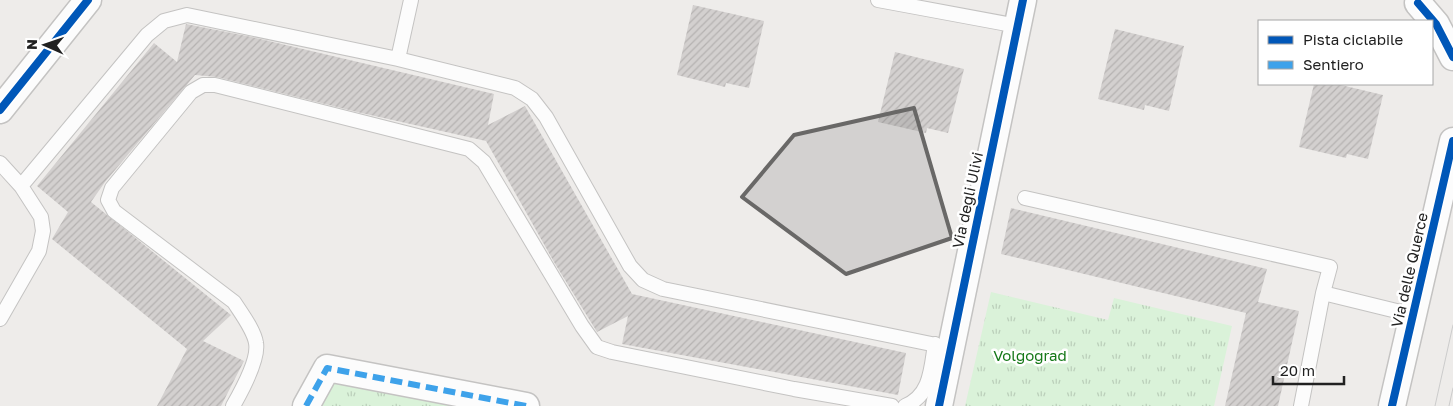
<svg xmlns="http://www.w3.org/2000/svg" width="1453" height="406" viewBox="0 0 1453 406" font-family="'Golos Text',sans-serif">
  <style>
    .park { fill: url(#park-tufts) }
    .building { fill: url(#building-hatch) }
    .lines { fill: none; stroke-linecap: round; stroke-linejoin: round }
    .lane-casing { stroke: #c4c3c2; stroke-width: 16 }
    .street-casing { stroke: #c4c3c2; stroke-width: 29 }
    .lane { stroke: #fcfcfc; stroke-width: 14 }
    .street { stroke: #fcfcfc; stroke-width: 26 }
    .tram { stroke: #cbcbcb; stroke-width: 1 }
    .quiet { stroke: #3ea2ea; stroke-width: 6; stroke-dasharray: 12 6; stroke-linecap: butt }
    .cycleway-casing { stroke: #fff; stroke-width: 11 }
    .cycleway { stroke: #0057b8; stroke-width: 8 }
    .marked { fill: #696867; fill-opacity: 0.2; stroke: #696867; stroke-width: 4; stroke-linejoin: round }
    .labels { text-anchor: middle; dominant-baseline: central; stroke-width: 5; stroke-linejoin: round; paint-order: stroke }
    .street-label { font-size: 15px; fill: #212121; stroke: #fff }
    .park-label { font-size: 15px; fill: #157818; stroke: #fff }
  </style>
  <defs>
    <pattern id="park-tufts" width="24" height="20" patternUnits="userSpaceOnUse" patternTransform="scale(1.25)"><rect width="24" height="20" fill="#daf2d9"/><path d="M3 7l-1-3M5 7V3M7 7l1-3M15 17l-1-3M17 17v-4M19 17l1-3" fill="none" stroke="#bbcfba"/></pattern>
    <pattern id="building-hatch" width="6" height="6" patternUnits="userSpaceOnUse" patternTransform="scale(1.25)"><rect width="6" height="6" fill="#d3d0cf"/><path d="M-1 1l2-2M0 6l6-6M5 7l2-2" fill="none" stroke="#b5b2b1"/></pattern>
  </defs>
  <rect width="100%" height="100%" fill="#eeecea"/>
  <!-- park -->
  <path class="park" d="M991,292L1108,320L1114,298L1232,326L1214,406H965Z
    M332,380L465,406H318Z"/>
  <!-- building -->
  <path class="building" d="M693,5L764,21L749,88L726,83L725,87L677,75Z
    M186,24L252,37L494,94L488,125L525,106L632,294L906,353L898,395L622,344L628,316L597,332L554,262L486,141L357,112L217,77L195,75L105,182L91,202L231,315L203,341L244,361L221,406H157L187,349L52,239L68,212L37,186L154,43L177,62Z
    M1115,29L1184,46L1169,111L1145,105L1144,110L1098,99Z
    M895,52L964,69L948,133L927,128L926,133L878,122Z
    M1314,84H1337L1383,95L1368,159L1347,154L1346,158L1299,147Z
    M1011,208L1267,269L1258,302L1299,311L1278,406H1225L1246,313L1001,254Z"/>
  <g class="lines">
    <!-- lane casing -->
    <g class="lane-casing">
      <path id="lane" d="M878,0L1018,26
        M398,59L515,88L532,99L546,117L630,266L643,280L663,289L951,348
        M0,163L21,186L41,217L43,231L39,251L0,319
        M21,186L147,35L164,21L187,15L398,59L411,0
        M1025,198L1330,267L1323,293L1413,315
        M233,406C241,392 259,359 256,343C254,330 241,313 234,302L114,211L108,200L112,188L191,92L203,85H215L469,149L484,162L582,326L597,347L612,352L794,389L892,406
        M905,406C931,395 931,369 935,344
        M1301,406L1323,293"/>
    </g>
    <!-- street casing -->
    <g class="street-casing">
      <path id="street" d="M1418,3L1436,24L1453,57
        M0,110L88,0
        M306,406L327,368L526,406
        M939,406L1023,0
        M1392,406L1453,141"/>
    </g>
    <!-- lane -->
    <use href="#lane" class="lane"/>
    <!-- street -->
    <use href="#street" class="street"/>
    <!-- tram -->
    <path class="tram" d="M1435,406L1453,325
      M1449,406L1453,388"/>
    <!-- quiet -->
    <path class="quiet" d="M306,406L327,368L526,406"/>
    <!-- cycleway casing -->
    <g class="cycleway-casing">
      <path id="cycleway" d="M1418,3L1436,24L1453,57
        M0,110L88,0
        M939,406L1023,0
        M1392,406L1453,141"/>
    </g>
    <!-- cycleway -->
    <use href="#cycleway" class="cycleway"/>
  </g>
  <!-- marked area -->
  <path class="marked" d="M914,108L952,238L846,274L742,197L794,135Z"/>
  <g class="labels">
    <!-- street labels -->
    <g class="street-label">
      <text transform="translate(967 200) rotate(-78)">Via degli Ulivi</text>
      <text transform="translate(1409 270) rotate(-77)">Via delle Querce</text>
    </g>
    <!-- park labels -->
    <g class="park-label">
      <text x="1030" y="355">Volgograd</text>
    </g>
  </g>
  <!-- legend -->
  <rect x="1258" y="20" width="175" height="65" fill="#ffffff" stroke="#a6a6a6"/>
  <rect x="1268" y="36" width="25" height="8" fill="#0057b8" stroke="#a6a6a6"/>
  <text x="1303" y="45" font-size="15" fill="#212121">Pista ciclabile</text>
  <rect x="1268" y="61" width="25" height="8" fill="#3ea2ea" stroke="#a6a6a6"/>
  <text x="1303" y="70" font-size="15" fill="#212121">Sentiero</text>
  <!-- north arrow -->
  <g transform="translate(45 45) rotate(272)" stroke="#ffffff" stroke-width="4" paint-order="stroke">
  <path d="M0-4L9 19L0 12L-9 19Z" fill="#212121"/>
  <text y="-8" font-size="14" font-weight="bold" text-anchor="middle" fill="#212121">N</text>
  </g>
  <!-- scale -->
  <path d="M1273 376v8h71v-8" fill="none" stroke="#212121" stroke-width="2.5"/>
  <text x="1280" y="376" font-size="15" fill="#212121" stroke="#ffffff" stroke-width="4" paint-order="stroke">20 m</text>
</svg>
